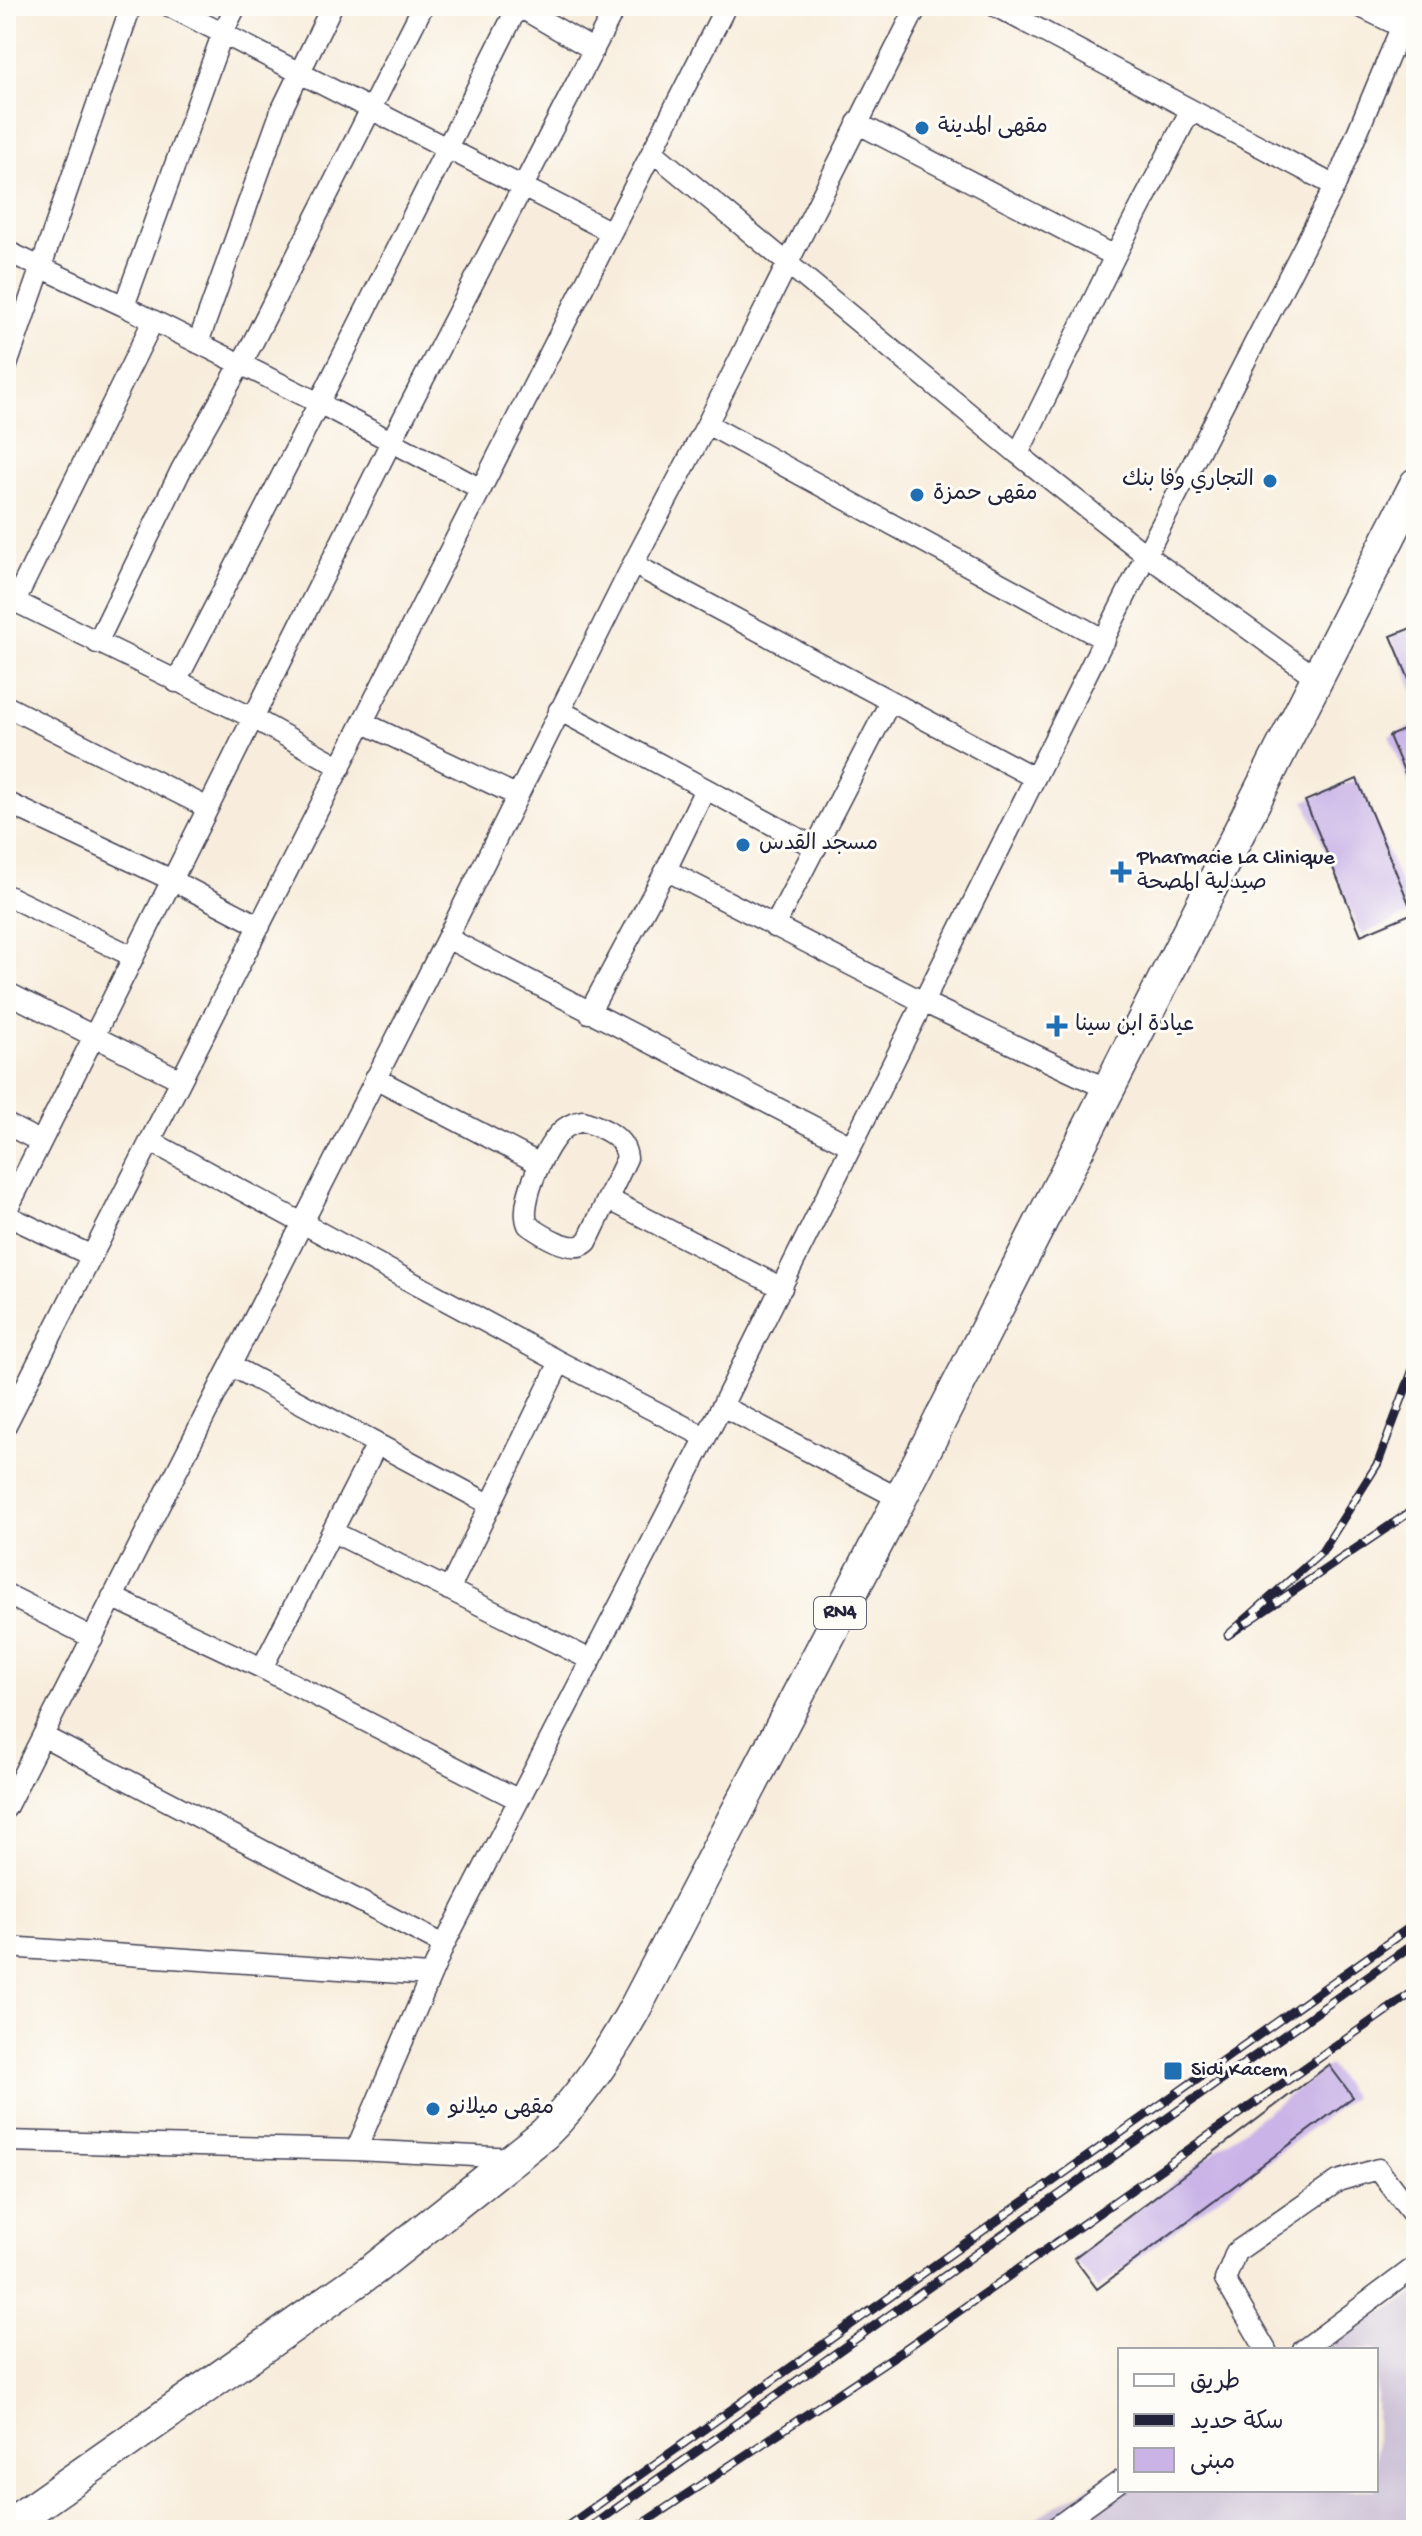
<svg xmlns="http://www.w3.org/2000/svg" width="1422" height="2536" viewBox="0 0 1422 2536" font-family="'Gochi Hand','Playpen Sans Arabic',sans-serif">
  <style>
    .industrial { fill: #cbbfd5 }
    .building { fill: #c9b3e7 }
    .lines { fill: none; stroke-linecap: round; stroke-linejoin: round }
    .minor-casing { stroke: #424053; stroke-width: 23 }
    .tertiary-casing { stroke: #424053; stroke-width: 27 }
    .primary-casing { stroke: #424053; stroke-width: 35 }
    .minor { stroke: #fff; stroke-width: 20 }
    .tertiary { stroke: #fff; stroke-width: 24 }
    .primary { stroke: #fff; stroke-width: 32 }
    .rail-casing { stroke: #22223b; stroke-width: 9 }
    .rail { stroke: #fdfcf7; stroke-width: 6; stroke-dasharray: 18; stroke-linecap: butt }
    .poi-dot { fill: #1f6fb2; stroke: #fdfcf7; stroke-width: 3 }
    .labels { text-anchor: middle; dominant-baseline: central; stroke-width: 6; stroke-linejoin: round; paint-order: stroke }
    .shield { fill: #fdfcf7; stroke: #646373; stroke-width: 2 }
    .shield-label { font-size: 20px; font-weight: bold; fill: #22223b }
    .poi-label { font-size: 22px; fill: #22223b; stroke: #fdfcf7; text-anchor: start }
  </style>
  <rect width="100%" height="100%" fill="#fdfcf7"/>
  <filter id="ink" filterUnits="userSpaceOnUse"><feTurbulence type="fractalNoise" baseFrequency=".0125" numOctaves="2"/><feDisplacementMap in="SourceGraphic" scale="16" xChannelSelector="R" yChannelSelector="G"/><feConvolveMatrix kernelMatrix="1 2 1 2 8 2 1 2 1" color-interpolation-filters="sRGB"/></filter>
  <filter id="wash" filterUnits="userSpaceOnUse"><feTurbulence type="fractalNoise" baseFrequency=".006" numOctaves="4" result="noise"/><feDisplacementMap in="SourceGraphic" scale="32" xChannelSelector="R" yChannelSelector="G"/><feGaussianBlur stdDeviation="1.8" result="paint"/><feColorMatrix in="noise" values="0 0 0 0 0 0 0 0 0 0 0 0 0 0 0 0 0 1.4 0 .05"/><feComposite in="paint" operator="in"/></filter>
  <g filter="url(#wash)">
    <rect width="100%" height="100%" fill="#f8eddc"/>
    <!-- industrial -->
    <path class="industrial" d="M1416,2293V2530H1015L1120,2468V2490H1376V2350H1319Z"/>
    <g id="blocks">
      <!-- building -->
      <path class="building" d="M1416,626V696L1391,636Z
        M1416,725V799L1389,736Z
        M1357,779L1413,913L1361,935L1305,801Z
        M1329,2065L1353,2097L1097,2289L1074,2258Z"/>
    </g>
  </g>
  <g filter="url(#ink)">
    <use href="#blocks" fill-opacity="0" stroke="#424053" stroke-width="2"/>
    <g class="lines">
      <!-- minor casing -->
      <g class="minor-casing">
        <path id="minor" d="M169,6L611,232
          M518,6L594,50
          M995,6L1335,186
          M857,123L1115,256
          M653,152L1018,454L1146,555L1318,679
          M6,251L124,306L319,403L481,489
          M124,306L223,32L236,6
          M198,343L281,111L332,6
          M6,368L131,6
          M707,424L1105,640
          M1018,454L1115,256L1190,111
          M633,564L1035,778
          M6,597L253,718L341,767
          M15,601L153,321
          M97,643L181,470L252,344L423,6
          M176,682L319,403L518,6
          M6,706L208,808
          M559,710L816,848
          M364,723L516,795
          M6,802L172,880L260,926
          M666,870L705,789
          M6,895L134,957
          M774,927L890,702
          M447,938L851,1146
          M6,992L181,1080
          M589,1013L666,870L923,1002L1107,1089
          M375,1078L540,1164
          M583,1121C601,1127 625,1136 627,1158L587,1242C573,1255 542,1235 528,1225C518,1203 546,1142 565,1128C571,1124 576,1122 583,1121Z
          M6,1124L41,1142
          M150,1141L560,1362L705,1437
          M608,1199L782,1288
          M6,1212L392,440L616,6
          M6,1215L92,1256
          M230,1365L491,1505
          M722,1406L900,1499
          M6,1425L726,6
          M333,1532L591,1660
          M449,1590L560,1362
          M6,1594L93,1638
          M112,1597L262,1668L519,1800
          M262,1668L377,1444
          M43,1736L444,1945
          M6,1808L447,938L633,564L707,424L917,6
          M6,1947L430,1975
          M6,2141L356,2150L515,2158
          M356,2150L444,1945L722,1406L1146,555L1335,186L1410,6
          M1266,2350L1225,2280L1236,2252L1338,2181L1378,2169L1416,2219
          M1303,2350L1416,2266
          M1052,2530L1120,2481"/>
      </g>
      <!-- tertiary casing -->
      <g class="tertiary-casing">
        <path id="tertiary" d="M1363,6L1416,32"/>
      </g>
      <!-- primary casing -->
      <g class="primary-casing">
        <path id="primary" d="M6,2527L374,2269L544,2134C581,2098 609,2054 634,2010L900,1499L1416,484"/>
      </g>
      <!-- minor -->
      <use href="#minor" class="minor"/>
      <!-- tertiary -->
      <use href="#tertiary" class="tertiary"/>
      <!-- primary -->
      <use href="#primary" class="primary"/>
      <!-- rail casing -->
      <g class="rail-casing">
        <path id="rail" d="M1416,1361L1378,1463L1322,1552L1228,1635L1416,1508
          M562,2530L1416,1923
          M586,2530L1416,1942
          M633,2530L902,2351L1416,1990"/>
      </g>
      <!-- rail -->
      <use href="#rail" class="rail"/>
    </g>
  </g>
  <!-- markers -->
  <g class="poi-dot">
    <circle cx="922" cy="128" r="8"/>
    <circle cx="1270" cy="481" r="8"/>
    <circle cx="917" cy="495" r="8"/>
    <circle cx="743" cy="845" r="8"/>
    <path d="M1117 860h8v8h8v8h-8v8h-8v-8h-8v-8h8z"/>
    <path d="M1053 1014h8v8h8v8h-8v8h-8v-8h-8v-8h8z"/>
    <rect x="1163" y="2061" width="20" height="20" rx="4"/>
    <circle cx="433" cy="2109" r="8"/>
  </g>
  <g class="labels">
    <!-- shield labels -->
    <rect class="shield" x="814" y="1597" width="52" height="32" rx="6"/>
    <g class="shield-label">
      <text x="840" y="1613">RN4</text>
    </g>
    <!-- poi labels -->
    <g class="poi-label">
      <text x="938" y="128">مقهى المدينة</text>
      <text x="1254" y="481" text-anchor="end">التجاري وفا بنك</text>
      <text x="933" y="495">مقهى حمزة</text>
      <text x="759" y="845">مسجد القدس</text>
      <text x="1137" y="859">Pharmacie La Clinique<tspan x="1137" dy="25">صيدلية المصحة</tspan></text>
      <text x="1075" y="1026">عيادة ابن سينا</text>
      <text x="1191" y="2071">Sidi Kacem</text>
      <text x="449" y="2109">مقهى ميلانو</text>
    </g>
  </g>
  <!-- margin -->
  <rect width="1422" height="2536" fill="none" stroke="#fdfcf7" stroke-width="32"/>
  <!-- legend -->
  <rect x="1118" y="2348" width="260" height="144" fill="#fdfcf7" stroke="#a5a5ac" stroke-width="2"/>
  <rect x="1134" y="2374" width="40" height="12" fill="#ffffff" stroke="#a5a5ac" stroke-width="2"/>
  <text x="1190" y="2388" font-size="24" fill="#22223b">طريق</text>
  <rect x="1134" y="2414" width="40" height="12" fill="#22223b" stroke="#a5a5ac" stroke-width="2"/>
  <text x="1190" y="2428" font-size="24" fill="#22223b">سكة حديد</text>
  <rect x="1134" y="2448" width="40" height="24" fill="#c9b3e7" stroke="#a5a5ac" stroke-width="2"/>
  <text x="1190" y="2468" font-size="24" fill="#22223b">مبنى</text>
</svg>
